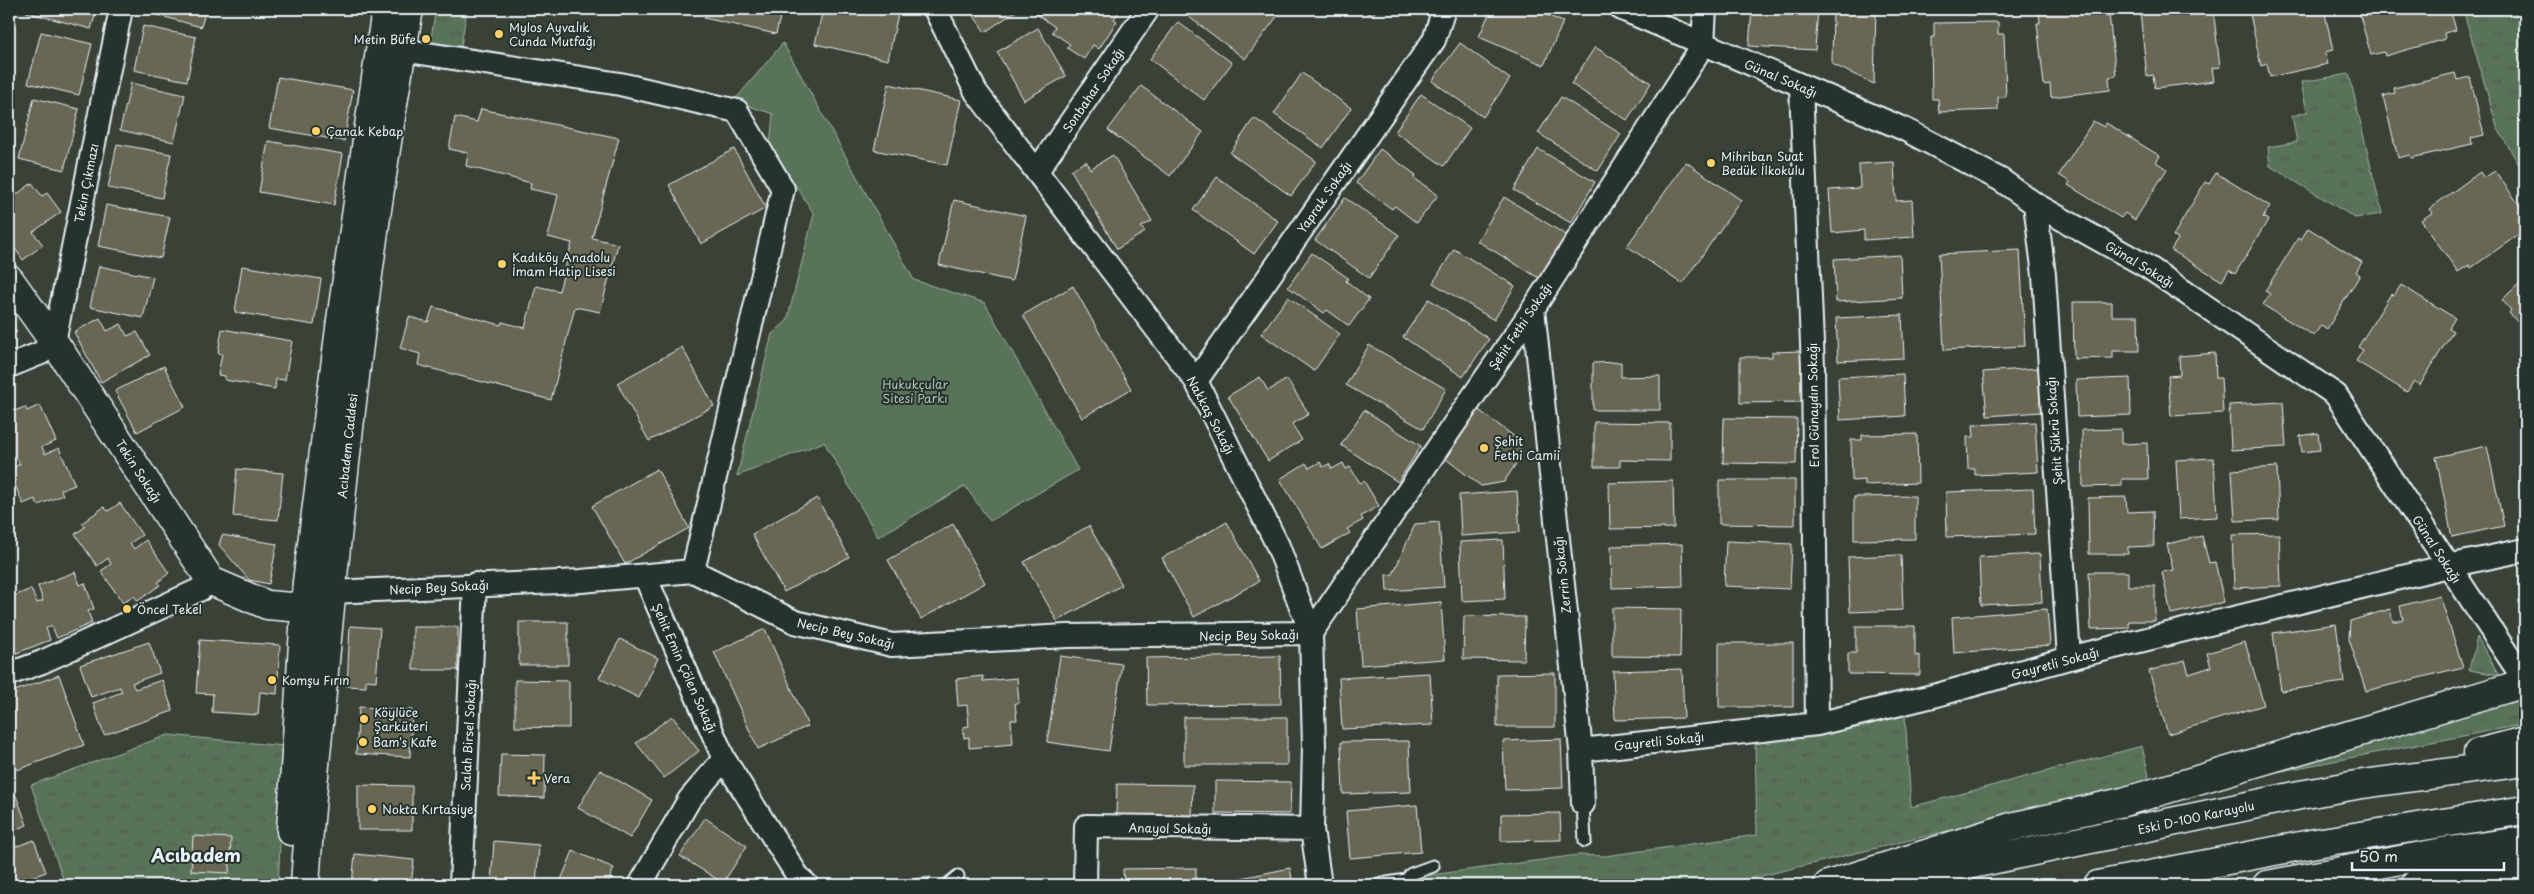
<svg xmlns="http://www.w3.org/2000/svg" width="2534" height="894" viewBox="0 0 2534 894" font-family="'Playpen Sans',sans-serif">
  <style>
    .grass { fill: url(#grass-tufts); stroke: #a0b2a8 }
    .park { fill: #597359; stroke: #a0b2a8 }
    .building { fill: #696652; stroke: #e8f1f8 }
    .lines { fill: none; stroke-linecap: round; stroke-linejoin: round }
    .service-casing { stroke: #e8f1f8; stroke-width: 15 }
    .minor-casing { stroke: #e8f1f8; stroke-width: 26 }
    .tertiary-casing { stroke: #e8f1f8; stroke-width: 31 }
    .primary-casing { stroke: #e8f1f8; stroke-width: 31 }
    .trunk-casing { stroke: #e8f1f8; stroke-width: 31 }
    .service { stroke: #26332d; stroke-width: 11 }
    .minor { stroke: #26332d; stroke-width: 22 }
    .tertiary { stroke: #26332d; stroke-width: 28 }
    .primary { stroke: #26332d; stroke-width: 28 }
    .trunk { stroke: #26332d; stroke-width: 28 }
    .poi-dot { fill: #ffd166; stroke: #26332d; stroke-width: 2 }
    .labels { text-anchor: middle; dominant-baseline: central; stroke-width: 4; stroke-linejoin: round; paint-order: stroke }
    .poi-label { font-size: 12px; fill: #e8f1f8; stroke: #26332d; text-anchor: start }
    .street-label { font-size: 12px; fill: #e8f1f8; stroke: #26332d }
    .park-label { font-size: 12px; fill: #afbfb8; stroke: #26332d }
    .district-label { font-size: 18px; font-weight: bold; fill: #e8f1f8; stroke: #26332d }
  </style>
  <defs>
    <pattern id="grass-tufts" width="24" height="20" patternUnits="userSpaceOnUse" patternTransform="scale(1.25)"><rect width="24" height="20" fill="#597359"/><path d="M3 7l-1-3M5 7V3M7 7l1-3M15 17l-1-3M17 17v-4M19 17l1-3" fill="none" stroke="#4f5b51"/></pattern>
  </defs>
  <rect width="100%" height="100%" fill="#3a4238"/>
  <filter id="ink" filterUnits="userSpaceOnUse"><feTurbulence type="fractalNoise" baseFrequency=".02" numOctaves="2"/><feDisplacementMap in="SourceGraphic" scale="10" xChannelSelector="R" yChannelSelector="G"/><feConvolveMatrix kernelMatrix="1 2 1 2 8 2 1 2 1" color-interpolation-filters="sRGB"/></filter>
  <g filter="url(#ink)">
    <!-- grass -->
    <path class="grass" d="M436,9H467L459,58L428,54Z
      M2463,9H2515L2525,34V175L2497,127Z
      M2349,74L2382,214L2355,218L2270,166L2268,147L2297,142L2292,116L2307,112L2301,82Z
      M2477,637L2499,675L2469,670Z
      M2525,697V724L2261,775L2365,740Z
      M1905,715L1911,807L2142,746L2149,776L2145,783L1724,885H1358L1578,855L1605,856L1757,835L1755,740L1852,729Z
      M168,735L285,746L278,885H65L31,785Z"/>
    <!-- park -->
    <path class="park" d="M783,43L914,280L985,303L1078,470L990,521L965,486L878,537L824,442L737,476L772,334L787,321L814,214L770,145L773,114L734,101Z"/>
    <!-- building -->
    <path class="building" d="M26,9H97L91,29L26,12Z
      M144,9H206L201,27L143,11Z
      M510,9H540L538,15Z
      M646,9H671L670,14Z
      M706,9H782L776,34L704,18Z
      M823,9H899L888,60L815,44Z
      M969,9H1019L985,32Z
      M1038,9H1121L1114,19L1117,21L1099,49L1093,45L1084,59L1067,48L1070,44L1052,32L1055,27L1035,13Z
      M1183,9H1271L1279,14L1245,59L1181,11Z
      M1357,9H1376L1373,15Z
      M1491,9H1533L1563,22L1544,65L1479,37Z
      M1752,9H1818L1815,50L1749,46Z
      M1833,9H1876L1874,84L1832,64Z
      M2103,9L2104,15L2109,14L2116,76L2109,77L2110,90L2051,97L2050,84L2044,85L2037,23H2040L2039,10Z
      M2144,9H2213L2220,67L2212,68L2214,81L2155,88L2153,75L2147,76L2140,13H2144Z
      M2249,9H2324L2333,50L2325,52L2328,64L2270,77L2267,64L2261,66Z
      M2358,9H2450L2456,30L2444,33L2445,39L2385,56L2384,52L2371,55Z
      M1178,22L1232,63L1204,100L1150,59Z
      M1998,22V34H2004L2006,97H1998V110L1939,112L1938,99H1932L1931,37H1934V23Z
      M143,26L196,37L187,81L134,70Z
      M1038,28L1066,76L1024,100L997,52Z
      M41,32L92,44L79,95L28,83Z
      M1460,43L1510,79L1483,117L1432,81Z
      M1595,47L1651,83L1627,120L1571,84Z
      M1302,73L1351,108L1323,148L1274,114Z
      M2455,73L2457,80L2470,77L2484,135L2471,138L2472,144L2411,158L2410,155L2398,158L2383,96L2395,93L2394,88Z
      M278,77L353,90L344,141L269,128Z
      M131,83L185,95L174,142L120,130Z
      M889,84L961,100L947,165L874,150Z
      M1141,86L1203,132L1170,176L1108,130Z
      M1421,94L1470,128L1444,166L1395,132Z
      M1561,97L1621,134L1598,171L1538,133Z
      M34,98L79,109L64,170L19,159Z
      M481,109L619,138L592,238L618,244L600,312L575,307L551,400L418,365L420,354L400,348L409,317L428,322L433,307L501,325L502,322L525,328L536,286L559,291L572,243L548,237L558,195L530,189L531,183L466,166L468,153L449,149L455,117L477,122Z
      M1254,118L1316,161L1291,196L1230,153Z
      M2093,121L2104,127L2106,123L2160,156L2156,162L2167,169L2135,220L2125,213L2121,218L2068,185L2070,182L2059,175Z
      M268,141L343,154L334,205L259,192Z
      M117,144L171,154L162,198L108,188Z
      M734,149L766,208L701,244L669,185Z
      M1380,149L1416,175L1414,178L1438,195L1417,223L1395,206L1392,209L1356,183Z
      M1538,149L1595,182L1571,223L1514,190Z
      M1113,155L1152,221L1141,227L1145,232L1117,249L1071,170L1086,161L1090,169Z
      M1686,162L1741,200L1682,284L1627,246Z
      M1894,162L1896,201L1912,200L1914,237L1864,240V230L1832,233L1829,190L1860,188L1859,164Z
      M2495,171L2525,213V222L2519,227L2522,232L2471,268L2469,265L2458,272L2421,220L2432,213L2429,209L2480,172L2484,178Z
      M2216,173L2270,206L2263,217L2268,220L2235,274L2229,270L2222,281L2171,250L2178,239L2173,236L2205,182L2209,184Z
      M1217,177L1278,221L1254,254L1193,210Z
      M32,183L42,196L47,193L61,212L33,232L43,245L23,260L9,240V194L12,198Z
      M1504,197L1566,235L1539,278L1477,241Z
      M1345,198L1399,235L1369,278L1315,240Z
      M954,200L1026,216L1012,281L939,265Z
      M106,205L170,217L161,258L98,246Z
      M2308,228L2362,262L2356,272L2360,275L2327,329L2321,325L2314,336L2263,305L2270,294L2265,291L2298,238L2301,240Z
      M1454,249L1515,286L1494,320L1433,283Z
      M2020,250L2025,346L1944,350L1939,254Z
      M1312,253L1348,278L1346,281L1369,299L1349,326L1327,310L1324,313L1288,287Z
      M1900,255L1902,298L1836,302L1834,259Z
      M99,266L153,277L143,318L90,307Z
      M242,266L321,279L314,325L235,312Z
      M2525,278V330L2509,313L2511,310L2502,300Z
      M2401,285L2455,318L2449,328L2453,331L2420,385L2414,381L2407,392L2356,361L2363,350L2358,347L2391,294L2394,296Z
      M1073,286L1131,389L1082,418L1023,315Z
      M1288,297L1340,334L1314,371L1261,334Z
      M1429,299L1489,339L1463,377L1403,337Z
      M2073,302H2112V316H2138L2139,351H2113V358L2074,359Z
      M1902,315L1904,358L1838,361L1836,318Z
      M100,318L107,331L121,324L127,336L137,332L150,355L101,382L74,332Z
      M9,321L17,332L9,338Z
      M222,329L292,341L285,380L276,379L275,389L225,380V376L218,375L222,354L218,353Z
      M1369,345L1446,389L1423,429L1346,385Z
      M682,347L714,406L649,441L617,383Z
      M1801,351L1802,402L1740,403V357H1772V352Z
      M2215,353L2216,378H2221L2223,413L2171,416L2168,376L2180,375L2179,356Z
      M1621,362V377L1660,376V410H1593V363Z
      M164,366L185,407L137,432L115,391Z
      M2038,368L2041,412L1987,416L1983,372Z
      M1903,374L1905,416L1840,420L1838,377Z
      M1260,377L1268,391L1287,379L1309,414L1292,424L1302,440L1268,461L1228,396Z
      M2130,378L2131,415L2077,417L2076,380Z
      M2283,402L2286,447L2231,450L2229,405Z
      M40,405L56,441L42,447L45,454L59,448L75,485L61,490L63,495L38,505L35,499L23,504L9,470L20,464L17,458L9,461V413L25,407L27,411Z
      M1476,408L1519,440L1521,456L1504,482L1481,486L1442,456Z
      M1364,410L1421,446L1398,482L1341,445Z
      M1724,418L1797,419L1796,464L1723,463Z
      M1594,422L1670,423V461L1620,460V467H1594Z
      M2035,422L2038,472L1975,475V469H1968L1967,437H1974L1973,425Z
      M2121,429V444L2147,443L2148,479H2122V486L2083,487L2082,430Z
      M2318,433L2320,450L2302,452L2300,436Z
      M1917,434L1918,483L1865,485V480L1852,481L1851,440H1862V435Z
      M2487,446L2504,526L2452,537L2436,457Z
      M2214,458L2217,517L2179,519L2176,460Z
      M1320,462L1323,467L1329,464L1332,469L1343,463L1346,469L1350,467L1360,483L1364,481L1379,506L1361,516L1363,520L1347,529L1350,533L1322,549L1280,479L1306,463L1309,468Z
      M2277,467L2279,519L2235,521L2232,470Z
      M237,469L283,473L278,520L233,516Z
      M657,469L689,528L625,564L592,506Z
      M1719,480H1795V525L1719,524Z
      M1673,481L1674,528L1610,529L1609,483Z
      M2033,489L2035,534L1947,537L1946,492Z
      M1517,491L1520,532L1461,536L1459,495Z
      M1915,496V539L1854,540V497Z
      M2126,497L2127,512L2153,511L2154,546L2128,547V554H2089L2088,498Z
      M817,498L849,557L784,592L752,534Z
      M120,503L142,535L130,543L134,549L146,540L169,573L158,582L160,585L138,601L134,596L123,603L101,571L111,564L108,558L97,566L75,534L85,527L82,523L104,507L108,511Z
      M1227,522L1259,581L1194,617L1162,558Z
      M1439,522L1444,587L1387,591L1386,575L1393,574L1415,524Z
      M953,524L985,583L921,619L888,560Z
      M1089,526L1122,585L1057,621L1024,562Z
      M2279,534L2281,586L2234,588L2232,535Z
      M222,535L277,544L269,584L249,580L219,545Z
      M2202,536L2209,563L2215,562L2224,602L2171,614L2162,572L2173,570L2167,544Z
      M1503,540L1505,599L1462,601L1460,542Z
      M1726,541L1792,544L1790,589L1724,586Z
      M1682,544L1683,586L1612,588L1611,546Z
      M2040,554L2042,602L1981,605L1979,557Z
      M1901,555L1903,610L1850,612L1848,557Z
      M75,572L80,585L85,583L94,609L88,611L92,623L57,638L52,626L46,628L50,640L14,654L9,643V598L31,589L37,603L43,601L38,586Z
      M2089,572H2128V586H2155V621H2129V628L2091,629Z
      M2440,596L2463,667L2366,691L2349,639L2350,621L2390,609L2393,622L2403,619L2400,606Z
      M1441,602L1445,659L1361,665L1357,609Z
      M1612,608L1681,609L1680,657L1612,656Z
      M2047,609L2050,645L1954,653L1952,617Z
      M1464,616L1525,617L1524,660L1463,659Z
      M519,622H568V665H519Z
      M2336,624L2344,682L2281,691L2273,633Z
      M350,626L380,628L376,681L366,680V687L347,686Z
      M1856,626H1915V656L1920,655V675L1848,674V653H1856Z
      M413,627H458V670H413Z
      M765,629L808,726L758,749L714,652Z
      M620,639L658,658L639,698L599,678Z
      M200,640L280,645L277,694L260,692L258,715L212,712L213,694L196,693Z
      M149,642L160,673L132,683L135,689L162,680L173,711L104,735L93,703L122,692L120,687L91,697L80,665Z
      M2245,642L2264,705L2168,734L2149,671L2185,660L2189,674L2211,667L2207,653Z
      M1719,643H1793V707H1719Z
      M1060,656L1122,664L1109,751L1047,742Z
      M1280,656L1281,704L1147,705L1146,658Z
      M1682,669L1684,718L1615,720L1613,671Z
      M1430,673L1433,725L1342,729L1339,678Z
      M1555,673V727H1497V674Z
      M59,675L84,745L17,770L9,747V693Z
      M983,676V681L1017,678L1019,703H1015L1017,720H1011L1013,744L969,748V737L964,738L963,727L969,726L967,705L958,706L956,679Z
      M515,680L569,681V728L515,727Z
      M359,707L412,710L410,757L356,754Z
      M672,716L699,751L664,778L636,743Z
      M1184,717H1287V765H1184Z
      M1561,739L1563,788L1505,790L1503,741Z
      M1409,741L1411,792L1343,794L1341,742Z
      M501,754L545,755L544,798L499,796Z
      M600,770L652,800L630,838L578,808Z
      M1215,781L1291,782L1290,814L1215,813Z
      M1117,784L1193,785L1192,817L1116,816Z
      M358,785L412,786V830H358Z
      M15,793L27,825L9,832V795Z
      M1417,805L1421,852L1350,858L1346,811Z
      M1560,813L1561,840L1501,841V814Z
      M705,818L747,846L723,883L680,856Z
      M193,836L231,838L229,873L191,871Z
      M34,840L46,872L13,884L9,875V849Z
      M494,841L539,845L536,885L491,883Z
      M573,851L614,868L607,885H559Z
      M355,854L414,860L411,885H352Z
      M1196,868V885H1124L1123,869Z
      M1290,868L1293,885H1227V881Z
      M931,877L923,885H862Z"/>
    <g class="lines">
      <!-- service casing -->
      <g class="service-casing">
        <path id="service" d="M1583,804L1585,841
          M947,885L958,876
          M1375,885L1406,880L1411,874L1433,866"/>
      </g>
      <!-- minor casing -->
      <g class="minor-casing">
        <path id="minor" d="M935,9L976,92L1196,381L1278,546L1311,633L1314,746L1312,829L1320,885
          M1622,9L1904,129L2001,180L2035,204L2148,267L2336,395L2525,681
          M402,50L620,84L737,111L783,189L693,571
          M1801,87L1813,367L1817,724
          M1037,171L1148,9
          M2035,204L2044,275L2069,658
          M1533,309L1581,750L1583,804
          M9,366L41,353L54,342L121,9
          M1196,381L1434,40L1444,9
          M645,576L724,759L799,878L807,885
          M317,598L331,592L581,581L693,571L795,622L892,645L1067,636L1311,633L1533,309L1703,45L1705,9
          M9,674L42,662L201,589L211,581
          M1581,750L1817,724L1937,695L2069,658L2448,566L2525,550
          M461,885L475,584
          M640,885L689,800L724,759
          M1085,885L1086,826L1312,829"/>
      </g>
      <!-- tertiary casing -->
      <g class="tertiary-casing">
        <path id="tertiary" d="M9,279L54,342L211,581L267,605L291,607L305,604"/>
      </g>
      <!-- primary casing -->
      <g class="primary-casing">
        <path id="primary" d="M291,831L307,582L342,313L386,9
          M305,885C310,803 320,720 327,638C347,427 372,217 409,9"/>
      </g>
      <!-- trunk casing -->
      <g class="trunk-casing">
        <path id="trunk" d="M2478,753L2525,741
          M1896,880L2300,795L2356,785L2525,762
          M1828,885L2011,827L2123,802L2525,683
          M2098,885L2316,843L2525,810
          M2267,885L2443,852L2525,841
          M2415,885L2525,865"/>
      </g>
      <!-- service -->
      <use href="#service" class="service"/>
      <!-- minor -->
      <use href="#minor" class="minor"/>
      <!-- tertiary -->
      <use href="#tertiary" class="tertiary"/>
      <!-- primary -->
      <use href="#primary" class="primary"/>
      <!-- trunk -->
      <use href="#trunk" class="trunk"/>
    </g>
  </g>
  <!-- markers -->
  <g class="poi-dot">
    <circle cx="499" cy="34" r="5"/>
    <circle cx="426" cy="39" r="5"/>
    <circle cx="316" cy="131" r="5"/>
    <circle cx="1711" cy="163" r="5"/>
    <circle cx="502" cy="264" r="5"/>
    <circle cx="1484" cy="448" r="5"/>
    <circle cx="127" cy="609" r="5"/>
    <circle cx="272" cy="680" r="5"/>
    <circle cx="364" cy="719" r="5"/>
    <circle cx="363" cy="742" r="5"/>
    <path d="M531.5 770.5h5v5h5v5h-5v5h-5v-5h-5v-5h5z"/>
    <circle cx="372" cy="809" r="5"/>
  </g>
  <g class="labels">
    <!-- poi labels -->
    <g class="poi-label">
      <text x="509" y="27">Mylos Ayvalık<tspan x="509" dy="14">Cunda Mutfağı</tspan></text>
      <text x="416" y="39" text-anchor="end">Metin Büfe</text>
      <text x="326" y="131">Çanak Kebap</text>
      <text x="1721" y="156">Mihriban Suat<tspan x="1721" dy="14">Bedük İlkokulu</tspan></text>
      <text x="512" y="257">Kadıköy Anadolu<tspan x="512" dy="14">İmam Hatip Lisesi</tspan></text>
      <text x="1494" y="441">Şehit<tspan x="1494" dy="14">Fethi Camii</tspan></text>
      <text x="137" y="609">Öncel Tekel</text>
      <text x="282" y="680">Komşu Fırın</text>
      <text x="374" y="712">Köylüce<tspan x="374" dy="14">Şarküteri</tspan></text>
      <text x="373" y="742">Bam's Kafe</text>
      <text x="544" y="778">Vera</text>
      <text x="382" y="809">Nokta Kırtasiye</text>
    </g>
    <!-- street labels -->
    <g class="street-label">
      <text transform="translate(1781 78) rotate(23)">Günal Sokağı</text>
      <text transform="translate(1093 90) rotate(-56)">Sonbahar Sokağı</text>
      <text transform="translate(86 183) rotate(-79)">Tekin Çıkmazı</text>
      <text transform="translate(1324 197) rotate(-55)">Yaprak Sokağı</text>
      <text transform="translate(2140 264) rotate(31)">Günal Sokağı</text>
      <text transform="translate(1520 326) rotate(-56)">Şehit Fethi Sokağı</text>
      <text transform="translate(1813 405) rotate(-91)">Erol Günaydın Sokağı</text>
      <text transform="translate(1211 415) rotate(62)">Nakkaş Sokağı</text>
      <text transform="translate(2054 431) rotate(-94)">Şehit Şükrü Sokağı</text>
      <text transform="translate(347 446) rotate(-84)">Acıbadem Caddesi</text>
      <text transform="translate(139 471) rotate(57)">Tekin Sokağı</text>
      <text transform="translate(2437 549) rotate(57)">Günal Sokağı</text>
      <text transform="translate(1562 575) rotate(-96)">Zerrin Sokağı</text>
      <text transform="translate(439 587) rotate(-3)">Necip Bey Sokağı</text>
      <text transform="translate(846 633) rotate(13)">Necip Bey Sokağı</text>
      <text transform="translate(1249 635) rotate(-1)">Necip Bey Sokağı</text>
      <text transform="translate(2055 663) rotate(-15)">Gayretli Sokağı</text>
      <text transform="translate(685 668) rotate(66)">Şehit Emin Çölen Sokağı</text>
      <text transform="translate(468 735) rotate(-87)">Salah Birsel Sokağı</text>
      <text transform="translate(1659 741) rotate(-6)">Gayretli Sokağı</text>
      <text transform="translate(2196 817) rotate(-12)">Eski D-100 Karayolu</text>
      <text transform="translate(1170 828) rotate(1)">Anayol Sokağı</text>
    </g>
    <!-- park labels -->
    <g class="park-label">
      <text x="915" y="384">Hukukçular<tspan x="915" dy="14">Sitesi Parkı</tspan></text>
    </g>
    <!-- district labels -->
    <g class="district-label">
      <text x="196" y="854">Acıbadem</text>
    </g>
  </g>
  <!-- margin -->
  <rect width="2534" height="894" fill="none" stroke="#26332d" stroke-width="30"/>
  <rect x="15" y="15" width="2504" height="864" fill="none" stroke="#e8f1f8" stroke-width="2" filter="url(#ink)"/>
  <!-- scale -->
  <path d="M2352 862v8h152v-8" fill="none" stroke="#e8f1f8" stroke-width="2.5"/>
  <text x="2359" y="862" font-size="15" fill="#e8f1f8" stroke="#26332d" stroke-width="4" paint-order="stroke">50 m</text>
</svg>
